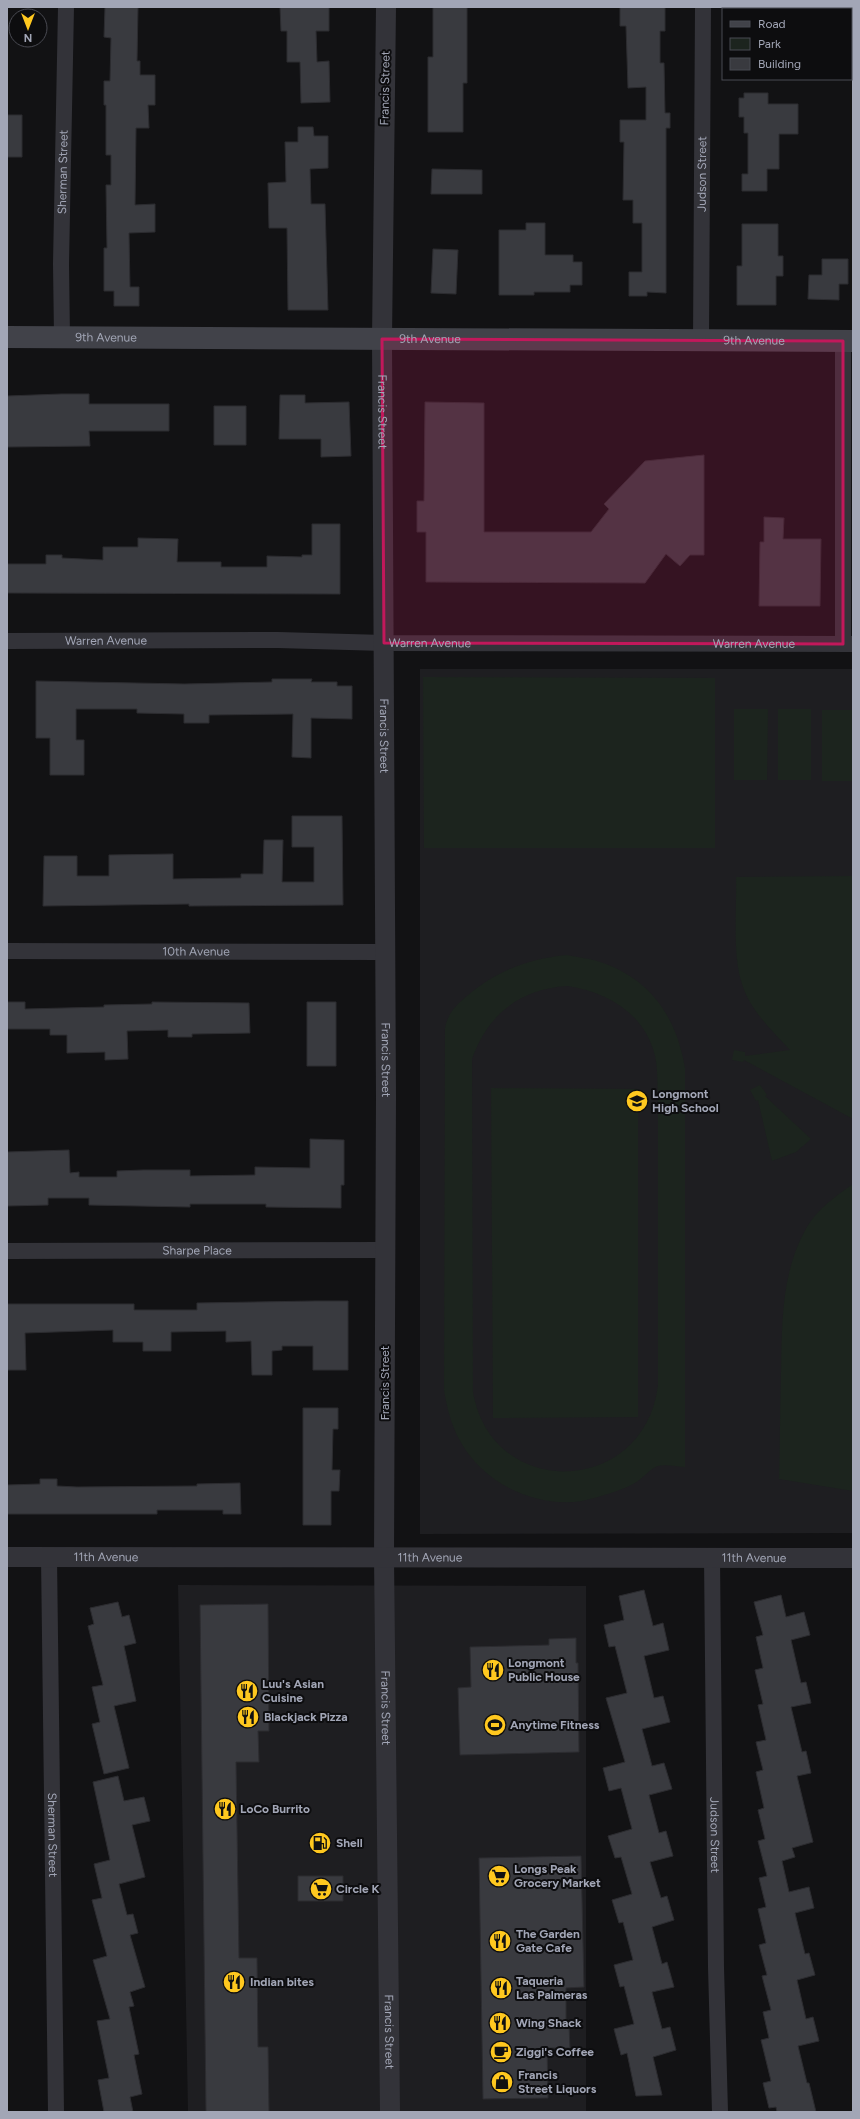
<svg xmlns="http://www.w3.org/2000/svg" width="860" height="2119" viewBox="0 0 860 2119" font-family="Figtree,sans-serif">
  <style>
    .built { fill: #1e1e21 }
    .green { fill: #1c241e; fill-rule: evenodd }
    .building { fill: #393a3f; stroke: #2c2c30 }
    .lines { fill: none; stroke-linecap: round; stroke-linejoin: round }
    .minor { stroke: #333339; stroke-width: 16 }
    .tertiary { stroke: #333339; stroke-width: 20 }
    .secondary { stroke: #414249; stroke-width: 22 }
    .marked { fill: #c2185b; fill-opacity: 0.2; stroke: #c2185b; stroke-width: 3; stroke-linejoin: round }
    .labels { text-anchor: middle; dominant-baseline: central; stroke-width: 4; stroke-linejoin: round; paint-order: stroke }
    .street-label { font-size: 12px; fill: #a2a6b6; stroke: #0d0d0f }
    .poi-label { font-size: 12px; font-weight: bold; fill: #a2a6b6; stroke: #0d0d0f; text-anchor: start }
  </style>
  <rect width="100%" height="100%" fill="#121214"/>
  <!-- built -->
  <path class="built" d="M420,669H853V1533L420,1534Z
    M178,1585L586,1586V2112H188Z"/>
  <!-- green -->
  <path class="green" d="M423,677L715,678V848H424Z
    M734,709H768L767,780H734Z
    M778,709H811V780H778Z
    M822,710H853V781H822Z
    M853,876V1119L744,1060L743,1062L732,1060L734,1050L745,1052V1056L790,1050C772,1031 750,1010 742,984C732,955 737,908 736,877Z
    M566,955C576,957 587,958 597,961C649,977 676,1015 685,1068V1467C677,1467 666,1464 658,1466C651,1468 644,1477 638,1481C631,1486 620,1490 611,1493C601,1496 591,1499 582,1501C534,1508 482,1483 459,1439C451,1424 447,1408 444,1390L445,1028C448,1013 456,1005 467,996C496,971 528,959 566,955ZM567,986C608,992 645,1014 655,1056C658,1069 657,1083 658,1096V1385C645,1496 492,1502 473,1392L472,1059C488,1014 520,989 567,986Z
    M760,1085L767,1095L765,1096L811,1139L796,1152L772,1161L758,1100L756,1101L750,1090Z
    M491,1088L638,1089V1417L493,1418Z
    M853,1184V1491L779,1479C780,1444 780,1408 781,1373C782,1323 781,1272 807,1227C817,1209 836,1196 853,1184Z"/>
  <!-- building -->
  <path class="building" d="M105,7H138L137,61H140V75H155V105H148L149,128H136L135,205L155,204V232L129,233L130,287H139V306H114V291H104V248H107L106,185H111V155H106V105H104V81H110L111,38L104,37Z
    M280,7H329V31H316L317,62L329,61L330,102L301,103L300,62H287V31H281Z
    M433,7H467V83H463V132H428V57H433Z
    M620,7H665V31H660V63H664L665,113H670V128H666V293L647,292V296H629V272H642V223H633V200H623L624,142H620V120H646V87L628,88L626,26H620Z
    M744,93H768V104H798V134H779V169H767V191H742V174H748V133H744V117H739V98H744Z
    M7,115H22V157H7Z
    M298,127H313L314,136H328V168L310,169L311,204H325L328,310H288L287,228H269L268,183L286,182L285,142H298Z
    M432,169L482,170V194H431Z
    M526,223H545V255H573V262H582V285H570V292H534V295H499V230H526Z
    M742,224H778V256H783V276H776V305H737V266H742Z
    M433,249L458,250L456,294L431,293Z
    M822,259H848V284H839V300L808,299L809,275H822Z
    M61,394H89V404H169V431H89L90,446L7,447V396Z
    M280,395H305V403L349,402L351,456L321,457V439H279Z
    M425,402L484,403V532H591L609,509L604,504L645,461L704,455V555H690L680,566L666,554L645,583L426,582V532H417V501H424Z
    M214,406H246V445H214Z
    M764,517L784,518L783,539H821L820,606H759L760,542H764Z
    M312,524H340V594L7,593V564H46V555H62V558L103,560V547H138V538L178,539L177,562H221V567H267V556L302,557V555H312Z
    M272,679H312L311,682H337V686H352V719L311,718V758L292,757L293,714L209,715V723H184V714L137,713V709H76V740H84V775H50V738H36V681L184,684L272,682Z
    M292,816H342L343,905L189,906V904L43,906L44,856H77V876H109V855L173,854V879L241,878V874H263L264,840H283L282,882H314V847H292Z
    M7,1002H25V1009L104,1007V1005L152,1004V1002L249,1003L250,1033L192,1034V1037H168V1030L127,1031L128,1059L105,1060V1052L67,1053V1035H50V1029H7Z
    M307,1002H336V1066H307Z
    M310,1139L344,1140V1185H341V1208L266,1207V1204H190V1207L89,1205V1198H48V1205L7,1206V1152L69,1150L70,1173L79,1172V1177H117V1171L143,1170H190V1176L255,1175V1167L310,1168Z
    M314,1301H348V1370H313V1346H282V1350L272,1351V1375H252L251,1341L226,1342V1331L171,1332V1351H143V1342H113V1330L25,1333L26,1370H7V1304H134V1310H197V1303Z
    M303,1408H338V1429H333L332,1470H340L339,1491H331V1525H303Z
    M40,1479H57V1486L77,1487L197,1486V1484L240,1483L241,1514H223V1510H157V1514H7V1485L40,1484Z
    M644,1590L653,1626L663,1623L669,1650L644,1656L654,1698L663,1696L670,1722L642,1729L652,1766L664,1763L672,1789L649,1795L659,1833L666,1831L673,1856L650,1862L661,1898L667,1896L674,1920L652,1927L662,1964L667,1962L674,1987L652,1992L662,2029L670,2027L676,2050L653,2057L662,2095L636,2096L627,2053L621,2055L614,2029L634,2024L624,1986L620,1987L614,1965L633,1960L623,1922L619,1923L612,1900L632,1894L621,1857L615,1858L608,1836L632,1829L621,1788L609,1791L603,1768L625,1762L606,1698L627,1693L615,1646L609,1647L604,1625L624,1620L619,1596Z
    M781,1595L786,1617L804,1612L810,1635L791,1640L801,1683L806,1682L811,1703L791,1707L802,1752L806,1751L811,1773L797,1776L813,1842L792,1848L795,1857L782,1861L789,1892L809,1887L814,1908L795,1913L805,1954L809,1953L815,1975L797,1980L806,2019L813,2017L819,2041L798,2046L807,2083H809L816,2112H777L776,2107L769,2108L763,2083L771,2081L761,2040L769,2038L763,2012L771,2010L762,1976L767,1975L759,1945L766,1943L758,1909L766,1907L759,1878L767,1876L758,1841L765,1839L758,1810L764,1808L756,1772L763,1770L756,1742L766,1740L758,1705L763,1704L755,1670L763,1668L756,1637L763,1635L754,1602Z
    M118,1602L122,1617L129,1615L136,1643L124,1646L136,1701L114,1706L129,1768L104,1774L92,1724L100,1722L92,1687L103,1685L88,1626L94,1624L90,1608Z
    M268,1604L269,1731H258L259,1762H236L239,1958H257L258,2047H268L269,2112H206L200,1605Z
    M576,1638V1663H578L579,1752L460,1755L458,1688L471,1687L470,1647L549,1645V1639Z
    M118,1776L124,1801L144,1797L150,1821L132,1825L145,1877L119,1884L127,1915L133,1914L138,1933L130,1935L145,1987L130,1992L134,2006L129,2007L139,2054L134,2055L142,2094L130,2097L133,2112H104L98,2080L109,2078L97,2021L110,2019L93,1960L107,1956L92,1900L102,1898L94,1864L110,1860L93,1782Z
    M581,1856L584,1987L566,1988V2025H569L570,2048H547L548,2098L483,2099L479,1858Z
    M298,1876H343V1901H298Z"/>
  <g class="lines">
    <!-- minor -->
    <g class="minor">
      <path id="s1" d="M62,337L61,264L66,7"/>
      <path id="s2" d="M701,340L703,7"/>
      <path d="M843,341V644"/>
      <path id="s3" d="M7,641L278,640L384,643L853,644"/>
      <path id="s4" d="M7,951L386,952"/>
      <path id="s5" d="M7,1251L386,1250"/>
      <path id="s6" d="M49,1557L56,2112"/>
      <path id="s7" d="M712,1557L716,1967L720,2112"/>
    </g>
    <!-- tertiary -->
    <g class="tertiary">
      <path id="s8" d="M386,7L382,339L386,1097L384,1557L390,2112"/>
      <path id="s9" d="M7,1557L853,1558"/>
    </g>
    <!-- secondary -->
    <path class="secondary" id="s10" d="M7,337L853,341"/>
  </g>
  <!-- marked area -->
  <path class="marked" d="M382,339L843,341V644L384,643Z"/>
  <!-- icons -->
  <defs>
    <g id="school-disc" transform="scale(1.15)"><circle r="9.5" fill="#ffc81f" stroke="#0d0d0f"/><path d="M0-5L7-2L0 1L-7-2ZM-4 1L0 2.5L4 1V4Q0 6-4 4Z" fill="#111"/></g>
    <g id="restaurant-disc" transform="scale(1.15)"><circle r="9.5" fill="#ffc81f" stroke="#0d0d0f"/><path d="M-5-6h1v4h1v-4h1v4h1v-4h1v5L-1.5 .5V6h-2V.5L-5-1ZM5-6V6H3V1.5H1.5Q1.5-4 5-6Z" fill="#111"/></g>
    <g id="stadium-disc" transform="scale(1.15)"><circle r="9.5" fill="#ffc81f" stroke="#0d0d0f"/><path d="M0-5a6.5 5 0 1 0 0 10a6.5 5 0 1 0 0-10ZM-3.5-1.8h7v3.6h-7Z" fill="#111"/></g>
    <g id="fuel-disc" transform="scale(1.15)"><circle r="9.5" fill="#ffc81f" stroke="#0d0d0f"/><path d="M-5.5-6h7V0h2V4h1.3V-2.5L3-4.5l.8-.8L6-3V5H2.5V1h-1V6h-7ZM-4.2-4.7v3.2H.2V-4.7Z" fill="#111"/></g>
    <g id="supermarket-disc" transform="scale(1.15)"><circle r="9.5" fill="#ffc81f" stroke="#0d0d0f"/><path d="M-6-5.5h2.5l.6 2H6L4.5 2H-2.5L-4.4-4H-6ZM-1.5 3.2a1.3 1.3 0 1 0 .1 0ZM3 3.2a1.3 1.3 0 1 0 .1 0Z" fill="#111"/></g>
    <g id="cafe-disc" transform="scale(1.15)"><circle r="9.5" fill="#ffc81f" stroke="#0d0d0f"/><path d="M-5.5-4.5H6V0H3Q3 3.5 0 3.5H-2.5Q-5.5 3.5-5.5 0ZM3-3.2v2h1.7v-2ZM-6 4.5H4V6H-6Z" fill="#111"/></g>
    <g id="shop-disc" transform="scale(1.15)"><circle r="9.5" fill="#ffc81f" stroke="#0d0d0f"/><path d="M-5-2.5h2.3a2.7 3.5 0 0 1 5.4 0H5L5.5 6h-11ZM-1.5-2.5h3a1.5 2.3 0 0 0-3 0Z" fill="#111"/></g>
  </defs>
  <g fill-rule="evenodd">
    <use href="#school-disc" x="637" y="1101"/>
    <use href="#restaurant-disc" x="493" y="1670"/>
    <use href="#restaurant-disc" x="247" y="1691"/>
    <use href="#restaurant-disc" x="248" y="1717"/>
    <use href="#stadium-disc" x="495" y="1725"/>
    <use href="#restaurant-disc" x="225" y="1809"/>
    <use href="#fuel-disc" x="320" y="1843"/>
    <use href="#supermarket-disc" x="499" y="1876"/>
    <use href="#supermarket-disc" x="321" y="1889"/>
    <use href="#restaurant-disc" x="500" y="1941"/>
    <use href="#restaurant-disc" x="234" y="1982"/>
    <use href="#restaurant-disc" x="501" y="1988"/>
    <use href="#restaurant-disc" x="500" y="2023"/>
    <use href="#cafe-disc" x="501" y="2052"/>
    <use href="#shop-disc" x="502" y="2082"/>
  </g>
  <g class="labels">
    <!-- street labels -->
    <g class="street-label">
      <text transform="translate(385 88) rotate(-89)">Francis Street</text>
      <text stroke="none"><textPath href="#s1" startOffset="165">Sherman Street</textPath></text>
      <text stroke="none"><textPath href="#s2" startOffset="166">Judson Street</textPath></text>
      <text stroke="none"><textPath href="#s10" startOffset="99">9th Avenue</textPath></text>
      <text stroke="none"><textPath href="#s10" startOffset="423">9th Avenue</textPath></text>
      <text stroke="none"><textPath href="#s10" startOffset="747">9th Avenue</textPath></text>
      <text stroke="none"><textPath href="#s8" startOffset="405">Francis Street</textPath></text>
      <text stroke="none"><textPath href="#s3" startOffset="99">Warren Avenue</textPath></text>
      <text stroke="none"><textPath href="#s3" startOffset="423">Warren Avenue</textPath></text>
      <text stroke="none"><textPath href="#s3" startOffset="747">Warren Avenue</textPath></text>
      <text stroke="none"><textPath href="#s8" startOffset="729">Francis Street</textPath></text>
      <text stroke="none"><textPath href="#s4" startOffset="189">10th Avenue</textPath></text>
      <text stroke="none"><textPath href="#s8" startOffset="1053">Francis Street</textPath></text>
      <text stroke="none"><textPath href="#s5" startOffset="190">Sharpe Place</textPath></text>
      <text transform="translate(385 1383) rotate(-90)">Francis Street</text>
      <text stroke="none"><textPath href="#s9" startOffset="99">11th Avenue</textPath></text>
      <text stroke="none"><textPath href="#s9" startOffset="423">11th Avenue</textPath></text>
      <text stroke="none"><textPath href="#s9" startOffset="747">11th Avenue</textPath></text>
      <text stroke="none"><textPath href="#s8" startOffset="1701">Francis Street</textPath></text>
      <text stroke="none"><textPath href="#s6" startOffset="278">Sherman Street</textPath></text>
      <text stroke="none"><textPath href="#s7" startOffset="278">Judson Street</textPath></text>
      <text stroke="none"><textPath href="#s8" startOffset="2025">Francis Street</textPath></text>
    </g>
    <!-- poi labels -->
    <g class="poi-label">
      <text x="652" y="1094">Longmont<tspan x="652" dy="14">High School</tspan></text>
      <text x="508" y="1663">Longmont<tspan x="508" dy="14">Public House</tspan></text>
      <text x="262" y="1684">Luu's Asian<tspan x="262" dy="14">Cuisine</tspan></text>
      <text x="264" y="1717">Blackjack Pizza</text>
      <text x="510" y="1725">Anytime Fitness</text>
      <text x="240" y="1809">LoCo Burrito</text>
      <text x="336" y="1843">Shell</text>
      <text x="514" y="1869">Longs Peak<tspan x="514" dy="14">Grocery Market</tspan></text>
      <text x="336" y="1889">Circle K</text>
      <text x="516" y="1934">The Garden<tspan x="516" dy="14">Gate Cafe</tspan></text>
      <text x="516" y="1981">Taqueria<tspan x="516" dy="14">Las Palmeras</tspan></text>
      <text x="250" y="1982">Indian bites</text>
      <text x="516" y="2023">Wing Shack</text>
      <text x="516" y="2052">Ziggi's Coffee</text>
      <text x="518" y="2075">Francis<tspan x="518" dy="14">Street Liquors</tspan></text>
    </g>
  </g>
  <!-- border -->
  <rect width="860" height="2119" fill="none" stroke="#a2a6b6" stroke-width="16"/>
  <!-- legend -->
  <rect x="722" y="8" width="130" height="72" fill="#0d0d0f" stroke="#494a52"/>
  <rect x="730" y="21" width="20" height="6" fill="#414249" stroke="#494a52"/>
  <text x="758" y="28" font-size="12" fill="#a2a6b6">Road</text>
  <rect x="730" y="38" width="20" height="12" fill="#1c241e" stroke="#494a52"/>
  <text x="758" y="48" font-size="12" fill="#a2a6b6">Park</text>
  <rect x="730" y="58" width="20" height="12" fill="#393a3f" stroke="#494a52"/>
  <text x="758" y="68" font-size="12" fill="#a2a6b6">Building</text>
  <!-- north arrow -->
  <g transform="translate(28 28) rotate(180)"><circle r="19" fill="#0d0d0f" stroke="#494a52"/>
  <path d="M0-3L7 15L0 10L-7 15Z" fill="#ffc81f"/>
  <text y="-6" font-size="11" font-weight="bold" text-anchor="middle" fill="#a2a6b6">N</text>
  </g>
</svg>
